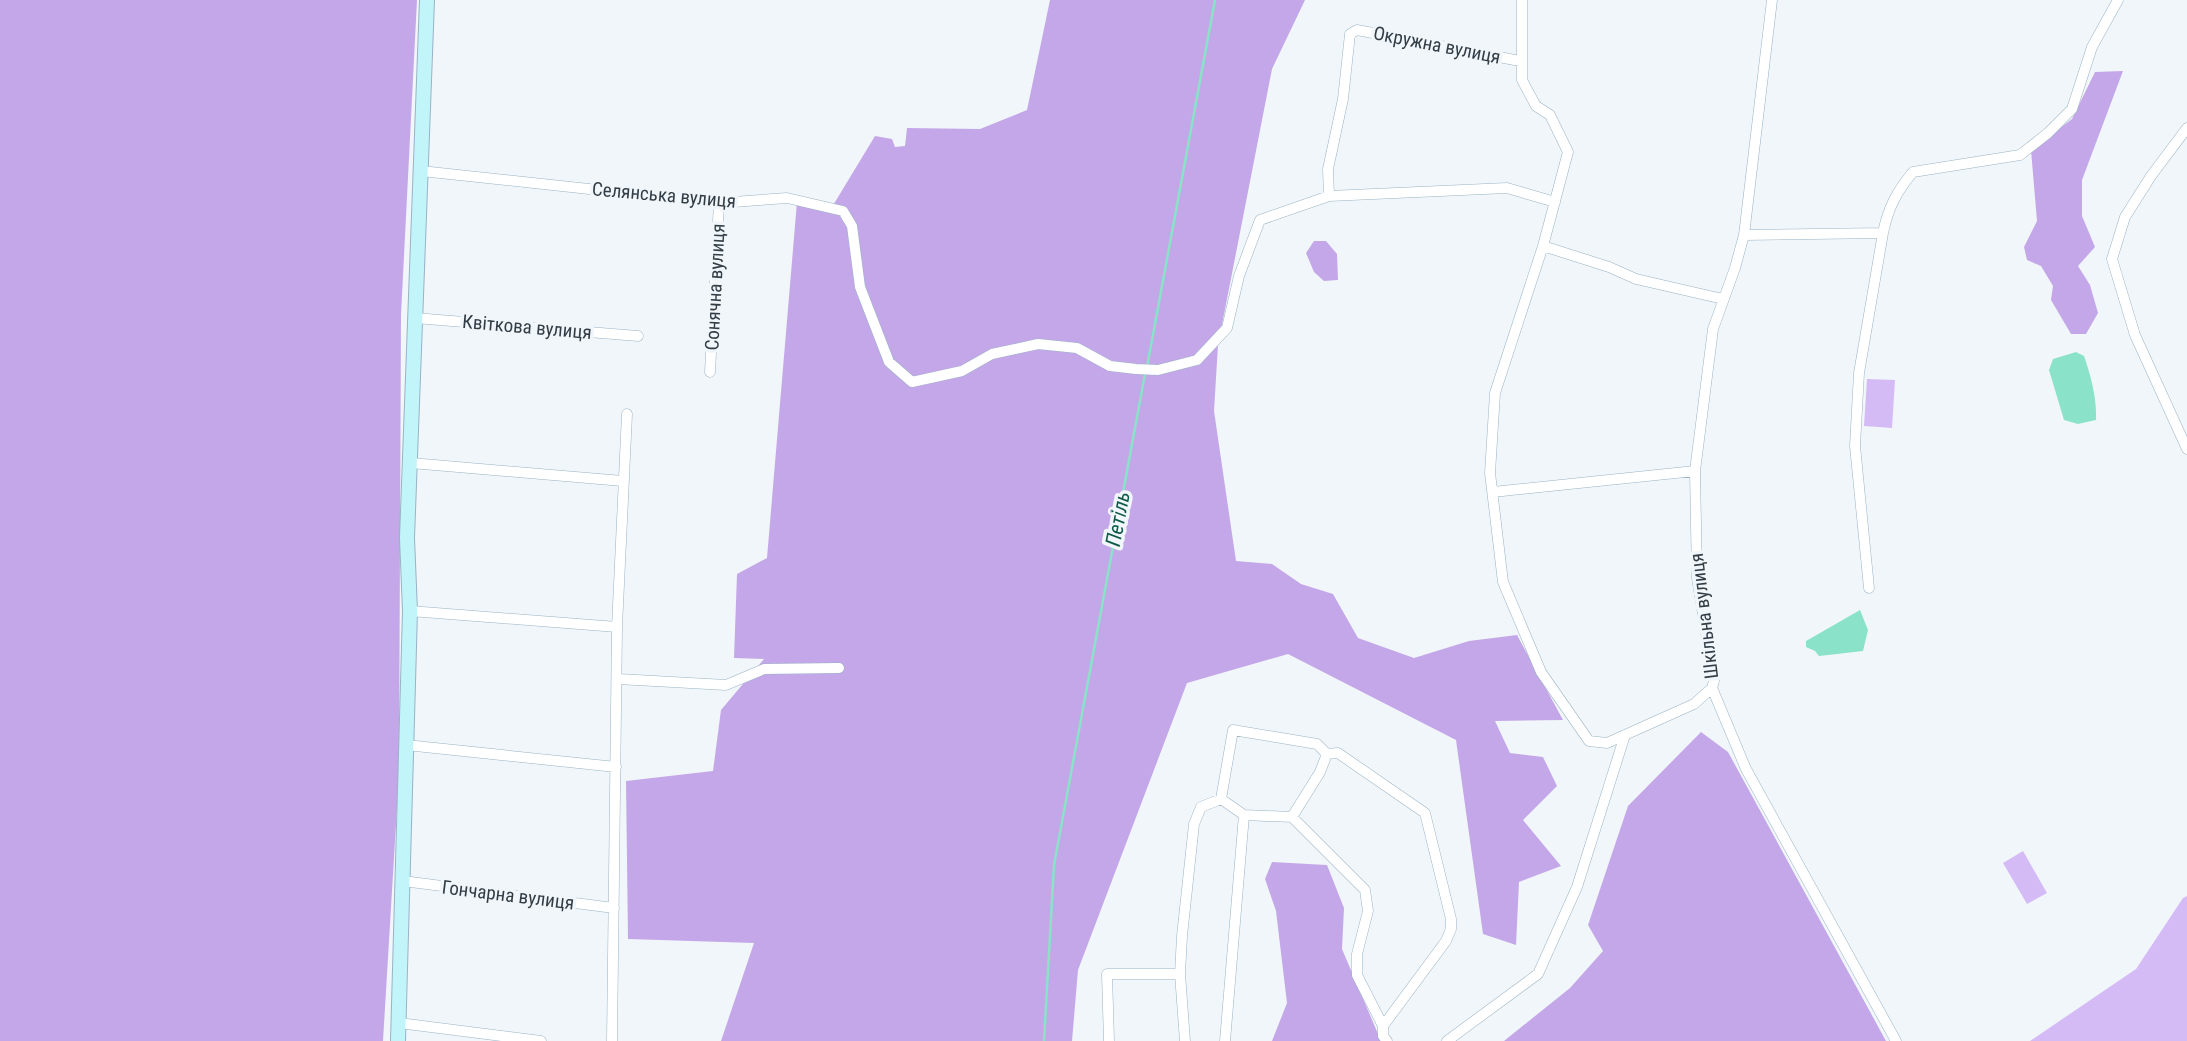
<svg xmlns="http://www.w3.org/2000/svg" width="2187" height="1041" viewBox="0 0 2187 1041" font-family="'Roboto Condensed',sans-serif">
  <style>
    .green { fill: #d5bbf6 }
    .forest { fill: #c4a7e8 }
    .water { fill: #8ae3c8 }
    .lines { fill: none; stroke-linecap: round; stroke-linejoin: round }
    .stream { stroke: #8ae3c8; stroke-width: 2.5 }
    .street-casing { stroke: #99b3c5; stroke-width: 11 }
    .secondary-casing { stroke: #99b3c5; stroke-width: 16 }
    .street { stroke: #fff; stroke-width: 10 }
    .secondary { stroke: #c2f5fa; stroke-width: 14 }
    .labels { text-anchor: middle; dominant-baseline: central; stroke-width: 7; stroke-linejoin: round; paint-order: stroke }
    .street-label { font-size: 19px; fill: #323d45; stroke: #f1f6fa }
    .water-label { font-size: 21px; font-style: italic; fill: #0e5947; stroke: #f1f6fa }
  </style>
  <rect width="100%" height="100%" fill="#f1f6fa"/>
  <!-- green -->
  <path class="green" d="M1867,379L1895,380L1892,428L1864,426Z
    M2023,851L2047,893L2027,904L2003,863Z
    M2187,896V1041H2030L2136,969L2183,898Z"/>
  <!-- forest -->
  <path class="forest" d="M0,0H417L401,315L399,774L383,1041H0Z
    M1050,0H1305L1272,69L1218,345L1214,411L1236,561L1272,564L1301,584L1333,594L1358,638L1414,658L1469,641L1517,635L1563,720L1495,721L1510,753L1543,757L1557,786L1523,820L1561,866L1519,882L1516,945L1483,934L1456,740L1288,654L1187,683L1078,970L1072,1041H721L754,943L628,939L626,781L713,771L721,710L764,659L734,658L737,574L767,558L797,202L832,207L875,136L892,139L895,147L905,146L907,128L980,129L1027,110Z
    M2123,71L2082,180V216L2095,247L2078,266L2090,285L2098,313L2086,334H2071L2051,300L2053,286L2041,266L2027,260L2024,247L2037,221L2031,150L2072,119L2095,72Z
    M1314,241H1326L1337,254L1338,280L1324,281L1314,272L1306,253Z
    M1701,732L1728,752L1886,1041H1504L1570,988L1603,951L1588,925L1628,806Z
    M1272,862L1327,865L1344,908L1342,949L1381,1041H1272L1287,1003L1276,911L1265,879Z"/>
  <!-- water -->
  <path class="water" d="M2076,352L2084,356C2091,376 2097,399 2096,420L2078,424L2064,420L2049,370L2053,359Z
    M1860,610L1868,630L1863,651L1819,656L1815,651L1806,647V641Z"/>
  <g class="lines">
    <!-- stream -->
    <path class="stream" d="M1147,367L1215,0
      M1044,1041L1054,865L1145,374"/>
    <!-- street casing -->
    <g class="street-casing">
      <path id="street" d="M1522,0V80L1536,106L1550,115L1568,152L1543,246L1609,267L1636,279L1723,299
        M1772,0L1744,235L1735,268L1713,329L1695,471L1697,578L1714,681L1712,688L1746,769L1896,1041
        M2187,128L2151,176L2125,217L2112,259L2135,335L2187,449
        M421,171L719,203L787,198L843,211L852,226L860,287L889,362L912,382L962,371L992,354L1038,344L1077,348L1110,366L1136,369L1158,370L1197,360L1227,328L1239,276L1260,220L1329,196L1507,188L1555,202
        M1329,196L1328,169L1343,99L1350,34L1357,30L1520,61
        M1883,233C1888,208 1897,191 1913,172L2020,155L2048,133L2072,109L2092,47L2118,0
        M1744,235L1883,233L1859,373L1855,446L1869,588
        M1543,246L1495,393L1490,473L1503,582L1541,672L1589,741L1607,743L1694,704L1712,688
        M415,318L638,336
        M710,372L719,203
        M411,463L623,481
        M1493,492L1695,471
        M410,611L617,627
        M618,679L726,685L764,669L839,668
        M406,745L616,767
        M1221,799L1233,730L1317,744L1327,754
        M1292,817L1365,890L1368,911L1357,954V975L1383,1026
        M403,881L614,908
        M1180,974L1182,936L1194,824L1201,807L1221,799L1244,815
        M399,1023L541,1041
        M612,1041L617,627L627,414
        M1109,1041L1107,974H1180L1185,1041
        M1225,1041L1244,815L1292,817L1320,772L1327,754L1338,753L1425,813L1451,919V929L1446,941L1383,1026V1036L1387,1041
        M1447,1041L1538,974L1577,887L1625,735"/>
    </g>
    <!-- secondary casing -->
    <g class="secondary-casing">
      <path id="secondary" d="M398,1041L410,611L407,538L427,0"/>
    </g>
    <!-- street -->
    <use href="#street" class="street"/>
    <!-- secondary -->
    <use href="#secondary" class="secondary"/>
  </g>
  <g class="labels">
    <!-- street labels -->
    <g class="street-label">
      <text transform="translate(1437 45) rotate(11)">Окружна вулиця</text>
      <text transform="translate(664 195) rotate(5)">Селянська вулиця</text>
      <text transform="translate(715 287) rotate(-87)">Сонячна вулиця</text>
      <text transform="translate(527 327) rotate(5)">Квіткова вулиця</text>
      <text transform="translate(1704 616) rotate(-97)">Шкільна вулиця</text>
      <text transform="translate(508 895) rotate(7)">Гончарна вулиця</text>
    </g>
    <!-- water labels -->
    <g class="water-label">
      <text transform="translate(1118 519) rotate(-79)">Петіль</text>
    </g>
  </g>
</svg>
